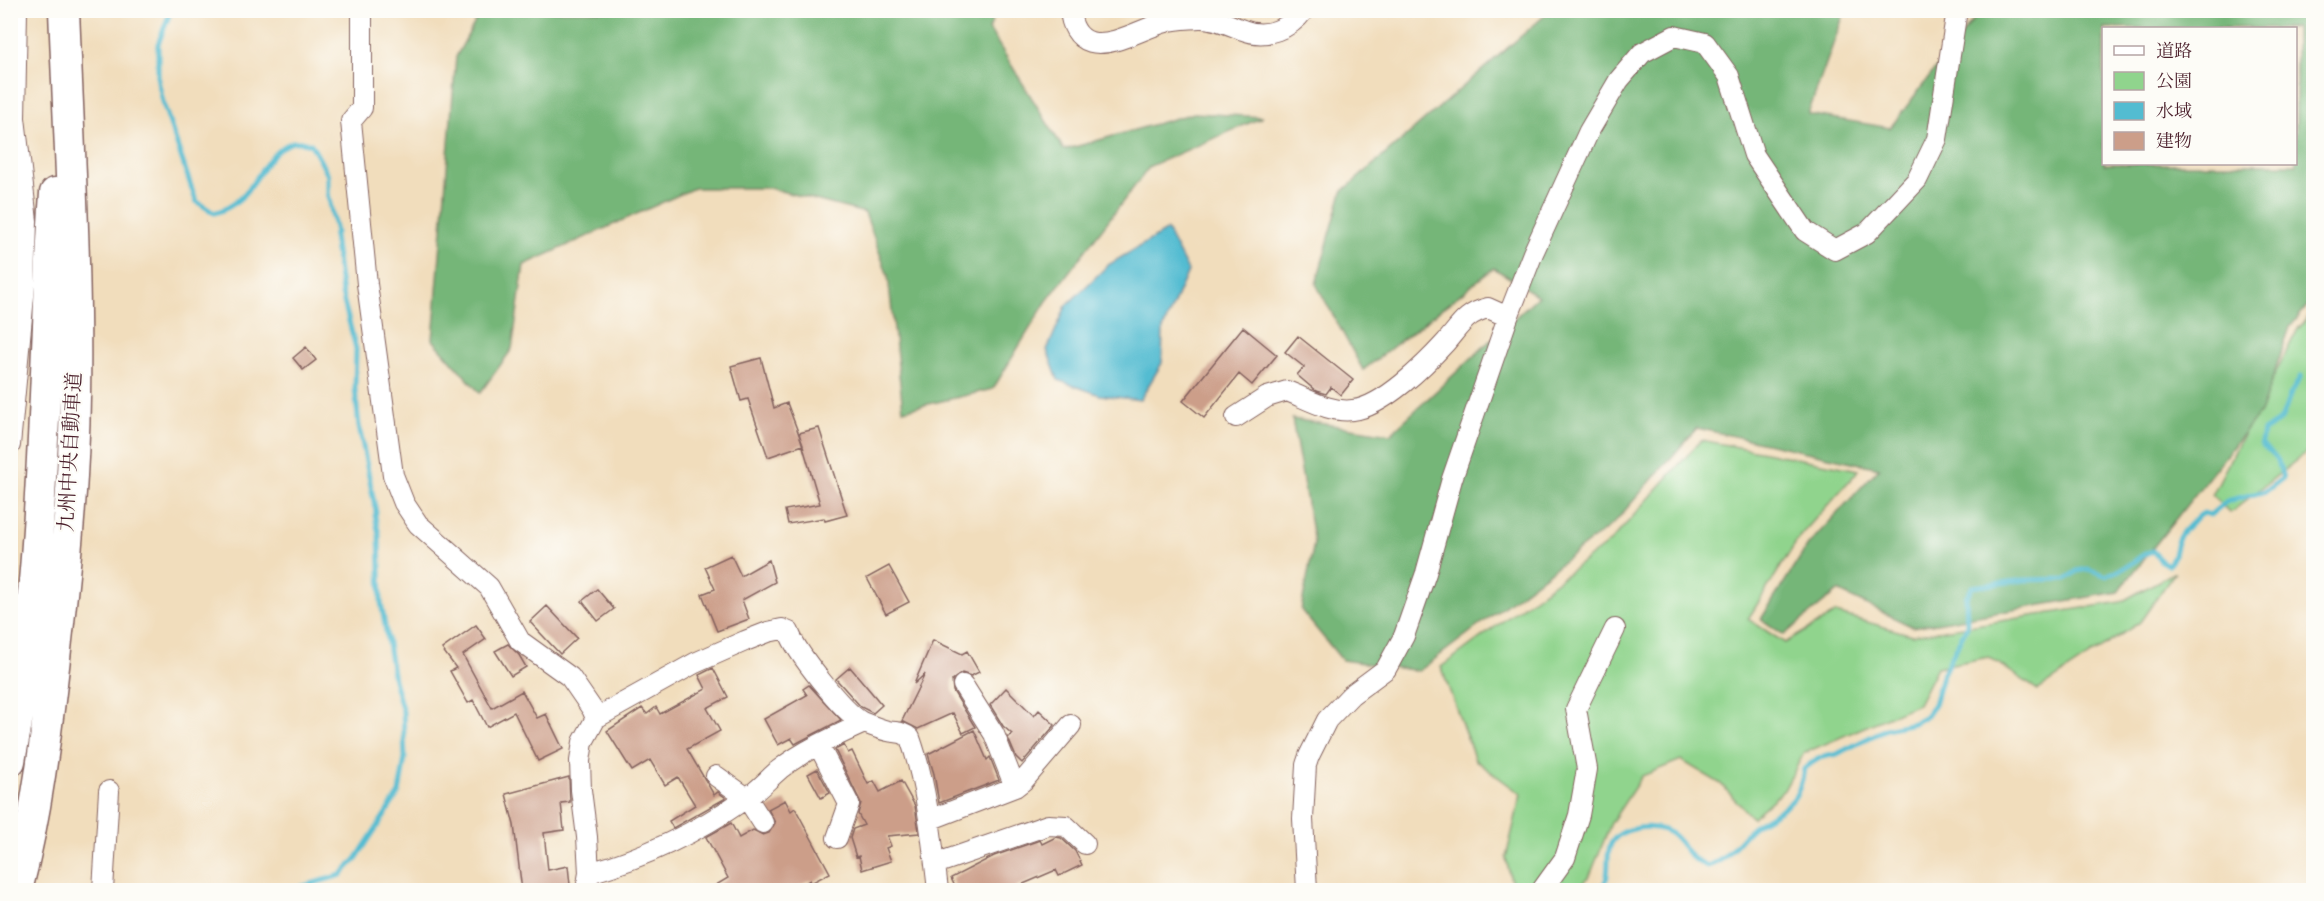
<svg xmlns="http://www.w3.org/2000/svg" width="2324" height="901" viewBox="0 0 2324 901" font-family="'IM FELL Double Pica','Noto Serif JP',serif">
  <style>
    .green { fill: #90d48d; stroke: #6d7a5c; stroke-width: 1.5 }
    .forest { fill: #74b678; stroke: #5f6a52; stroke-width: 1.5; fill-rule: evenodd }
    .water { fill: #53bcd1; stroke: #4e6e7e; stroke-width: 1.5 }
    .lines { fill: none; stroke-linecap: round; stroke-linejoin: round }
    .stream { stroke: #53bcd1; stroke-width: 5 }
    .building { fill: #cc9e89 }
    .minor-casing { stroke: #84625e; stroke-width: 22 }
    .highway-casing { stroke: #84625e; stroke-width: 33 }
    .minor { stroke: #fff; stroke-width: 20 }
    .highway { stroke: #fff; stroke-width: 30 }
    .labels { text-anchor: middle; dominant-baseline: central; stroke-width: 4.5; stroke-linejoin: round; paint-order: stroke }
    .street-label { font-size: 20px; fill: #4a1f2b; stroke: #fdfcf7 }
  </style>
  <rect width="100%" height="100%" fill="#fdfcf7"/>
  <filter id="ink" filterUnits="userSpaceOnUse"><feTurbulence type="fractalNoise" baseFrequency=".0167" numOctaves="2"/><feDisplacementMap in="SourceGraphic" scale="12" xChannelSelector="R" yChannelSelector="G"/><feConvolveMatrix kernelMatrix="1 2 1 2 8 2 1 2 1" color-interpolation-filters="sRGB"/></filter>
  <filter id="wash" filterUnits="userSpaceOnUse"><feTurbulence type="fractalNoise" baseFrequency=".008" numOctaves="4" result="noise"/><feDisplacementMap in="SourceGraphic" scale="24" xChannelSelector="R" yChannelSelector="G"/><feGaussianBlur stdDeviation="1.35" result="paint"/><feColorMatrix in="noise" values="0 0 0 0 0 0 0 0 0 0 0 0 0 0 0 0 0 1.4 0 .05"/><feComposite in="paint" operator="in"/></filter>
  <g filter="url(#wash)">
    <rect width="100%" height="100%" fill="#f1ddbc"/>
    <!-- green -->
    <path class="green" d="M2313,311V447L2230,513L2212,495L2298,329Z
      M1701,440L1859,470L1800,536L1748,619L1785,643L1836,613L1912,635L2121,602L2175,572L2140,622L2038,690L1989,657L1937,667L1918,704L1804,753L1784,790L1752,818L1721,784L1681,760L1642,776L1611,823L1591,873L1579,890H1513L1506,858L1521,794L1475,760L1441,667L1611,541Z"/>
    <!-- forest -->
    <path class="forest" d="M481,11H996L989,29L1064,150L1194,113L1263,117L1150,166L1046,302L993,389L903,410L888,276L865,213L769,188H694L524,265L512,349L480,393L433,340L456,57Z
      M1550,11H1845L1808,114L1890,128L1980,11H2313V299L2290,327L2261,411L2118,592L1913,627L1838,591L1784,635L1761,619L1808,545L1879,468L1697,428L1614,523L1419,671L1342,660L1301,610L1314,543L1292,419L1390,434L1538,296L1494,268L1363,370L1316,284L1342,192ZM2104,28H2296V164H2104Z"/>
    <!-- water -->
    <path class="water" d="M1167,230L1188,271L1163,329L1162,363L1140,400L1100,395L1058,380L1047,350L1066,306L1108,265Z"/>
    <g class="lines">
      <!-- stream -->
      <path class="stream" d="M171,10L158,44V80L164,106L196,201L214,213C257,202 258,154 293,142C298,141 305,143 311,144L328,175V193L336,233L334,236L342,294L356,349L355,389L359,426L376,512L375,516L379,535L381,602L394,680L403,712L405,758L399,793L356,859L341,875L291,890
        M1600,890C1611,879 1606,864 1609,850C1613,828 1646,824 1664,830C1678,834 1684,851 1694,859C1698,862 1703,864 1707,866C1728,861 1738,839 1753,827C1780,806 1798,811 1804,769L1818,758L1837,754L1886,729L1913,723L1926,716L1934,704L1942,676L1967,626L1966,597L1972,587L2024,580L2066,579L2077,571L2088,569L2107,576C2113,571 2119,571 2126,567C2138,561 2138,555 2153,551L2161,561L2168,565C2175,558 2174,552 2177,542C2180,532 2195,518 2204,513L2210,515L2227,501L2266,491L2283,478L2278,461L2261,443L2263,431L2281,420L2290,395L2301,376"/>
    </g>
    <g id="blocks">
      <!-- building -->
      <path class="building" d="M1243,327L1277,355L1252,385L1239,374L1204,418L1183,401Z
        M1298,336L1353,380L1341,395L1331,387L1326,394L1316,391L1297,375L1304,367L1285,352Z
        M306,347L316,360L303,370L293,358Z
        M761,358L774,408L787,403L803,445L768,457L748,399L741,401L731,366Z
        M819,428L847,515L825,521L824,518L788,524L785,510L820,504L799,433Z
        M731,555L741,576L769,560L775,582L742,600L749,619L717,631L702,594L715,589L705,567Z
        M889,566L909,602L886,614L867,578Z
        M597,589L614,609L598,621L582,601Z
        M547,606L577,638L560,654L530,622Z
        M476,625L486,639L463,655L492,708L522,691L537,718L546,714L563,749L538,761L514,712L487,727L473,700L468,703L450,671L456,668L442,649Z
        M933,640L962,654L967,651L979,672L971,676L962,673L952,680L953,691L975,727L963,733L953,713L918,729L902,721L925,674L914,684Z
        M508,644L519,655L526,667L511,676L495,651Z
        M850,667L882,705L873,713L861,707L836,679Z
        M713,668L728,697L707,708L720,731L687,749L714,795L718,792L726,798L673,828L669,821L695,805L678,777L665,785L650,760L632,771L607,731L642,708L647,714L656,707L660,714L706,689L699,675Z
        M809,685L841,720L795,744L791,738L778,745L764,719L807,695L803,689Z
        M1006,688L1034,716L1039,710L1055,725L1022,763L1016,757L1008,738L1012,734L1003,726L990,705Z
        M974,730L987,760L990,757L999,780L939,803L934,774L928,754Z
        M844,745L848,753L852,751L868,784L874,781L880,792L901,781L915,806L919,831V833L887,836L891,846L886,848L891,861L862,870L859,856L856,857L850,838L853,829L864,825L858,814L861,803L835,750Z
        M817,769L830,793L821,798L808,774Z
        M569,777L570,802L561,803L564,830L544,833L548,870L568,866L570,885L522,891L514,825L506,794Z
        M785,800L791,811L795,808L830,873L811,883L810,880L792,891H706L728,878L706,837L731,823L739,838L753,830L763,835L769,833L775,823L768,809Z
        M1056,837L1061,838L1075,851L1082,865L1059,876L1056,870L1007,891H957L951,878L994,856L1040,840L1042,844Z"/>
    </g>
  </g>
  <g filter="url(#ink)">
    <use href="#blocks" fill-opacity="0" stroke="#84625e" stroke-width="1.5"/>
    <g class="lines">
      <!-- minor casing -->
      <g class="minor-casing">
        <path id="minor" d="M362,10V108L351,121L367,284L393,475L404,503L418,524L489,587L520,641L570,677L592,709L596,718
          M1070,10C1071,24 1077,38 1091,42C1112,48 1145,27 1166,22C1176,19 1188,19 1199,18C1214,17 1229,25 1243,30C1266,39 1290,29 1304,10
          M1236,417L1267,397L1287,391C1308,399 1330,413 1353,410C1383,407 1426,364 1446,342C1460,326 1466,313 1488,308L1508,317
          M10,445L25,285L27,221L15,118L17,10
          M963,685L994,734L1015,787
          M821,745L820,748L849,804L837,838
          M716,776L747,798L763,823
          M929,820L1015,787L1024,780L1071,725
          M935,864L1048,825L1066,826L1085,844
          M589,873C646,857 696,833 745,799C758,791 768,779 780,769C804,750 836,736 864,723
          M103,890L109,791
          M586,890L589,873L587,837L581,790L580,761L583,742L596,718L695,663L745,641L768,632L782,629L789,632C796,652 843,712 862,722C867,724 883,730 888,731C897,733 902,731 910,738C927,786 932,840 938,890
          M1307,890L1303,819L1306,765L1309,756L1327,720L1351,695L1386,669L1404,636L1426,573L1452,479L1508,317L1533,253L1589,131L1619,80L1642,53L1674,36L1705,43L1729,76L1754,155L1805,231L1835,250L1867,233L1917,180L1937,139L1957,10
          M1542,890L1565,858L1579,815L1587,769L1576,709L1615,629"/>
      </g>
      <!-- highway casing -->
      <g class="highway-casing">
        <path id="highway" d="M10,761C46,573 42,383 55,193
          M17,890C37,814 46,736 55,658C65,571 74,483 75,396C77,267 69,139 64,10"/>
      </g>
      <!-- minor -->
      <use href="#minor" class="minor"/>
      <!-- highway -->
      <use href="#highway" class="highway"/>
    </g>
  </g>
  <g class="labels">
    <!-- street labels -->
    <g class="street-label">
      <text transform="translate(70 452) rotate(-87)">九州中央自動車道</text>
    </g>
  </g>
  <!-- margin -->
  <rect width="2324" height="901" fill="none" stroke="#fdfcf7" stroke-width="36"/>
  <!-- legend -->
  <rect x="2102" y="27" width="195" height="138" fill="#fdfcf7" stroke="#b5a4a5" stroke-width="1.5"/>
  <rect x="2114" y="46" width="30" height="9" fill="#ffffff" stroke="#b5a4a5" stroke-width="1.5"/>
  <text x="2156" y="57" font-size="18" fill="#4a1f2b">道路</text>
  <rect x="2114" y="72" width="30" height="18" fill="#90d48d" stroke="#b5a4a5" stroke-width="1.5"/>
  <text x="2156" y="87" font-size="18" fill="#4a1f2b">公園</text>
  <rect x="2114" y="102" width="30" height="18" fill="#53bcd1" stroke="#b5a4a5" stroke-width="1.5"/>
  <text x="2156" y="117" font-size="18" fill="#4a1f2b">水域</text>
  <rect x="2114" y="132" width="30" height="18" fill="#cc9e89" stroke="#b5a4a5" stroke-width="1.5"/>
  <text x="2156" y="147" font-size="18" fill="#4a1f2b">建物</text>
</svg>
